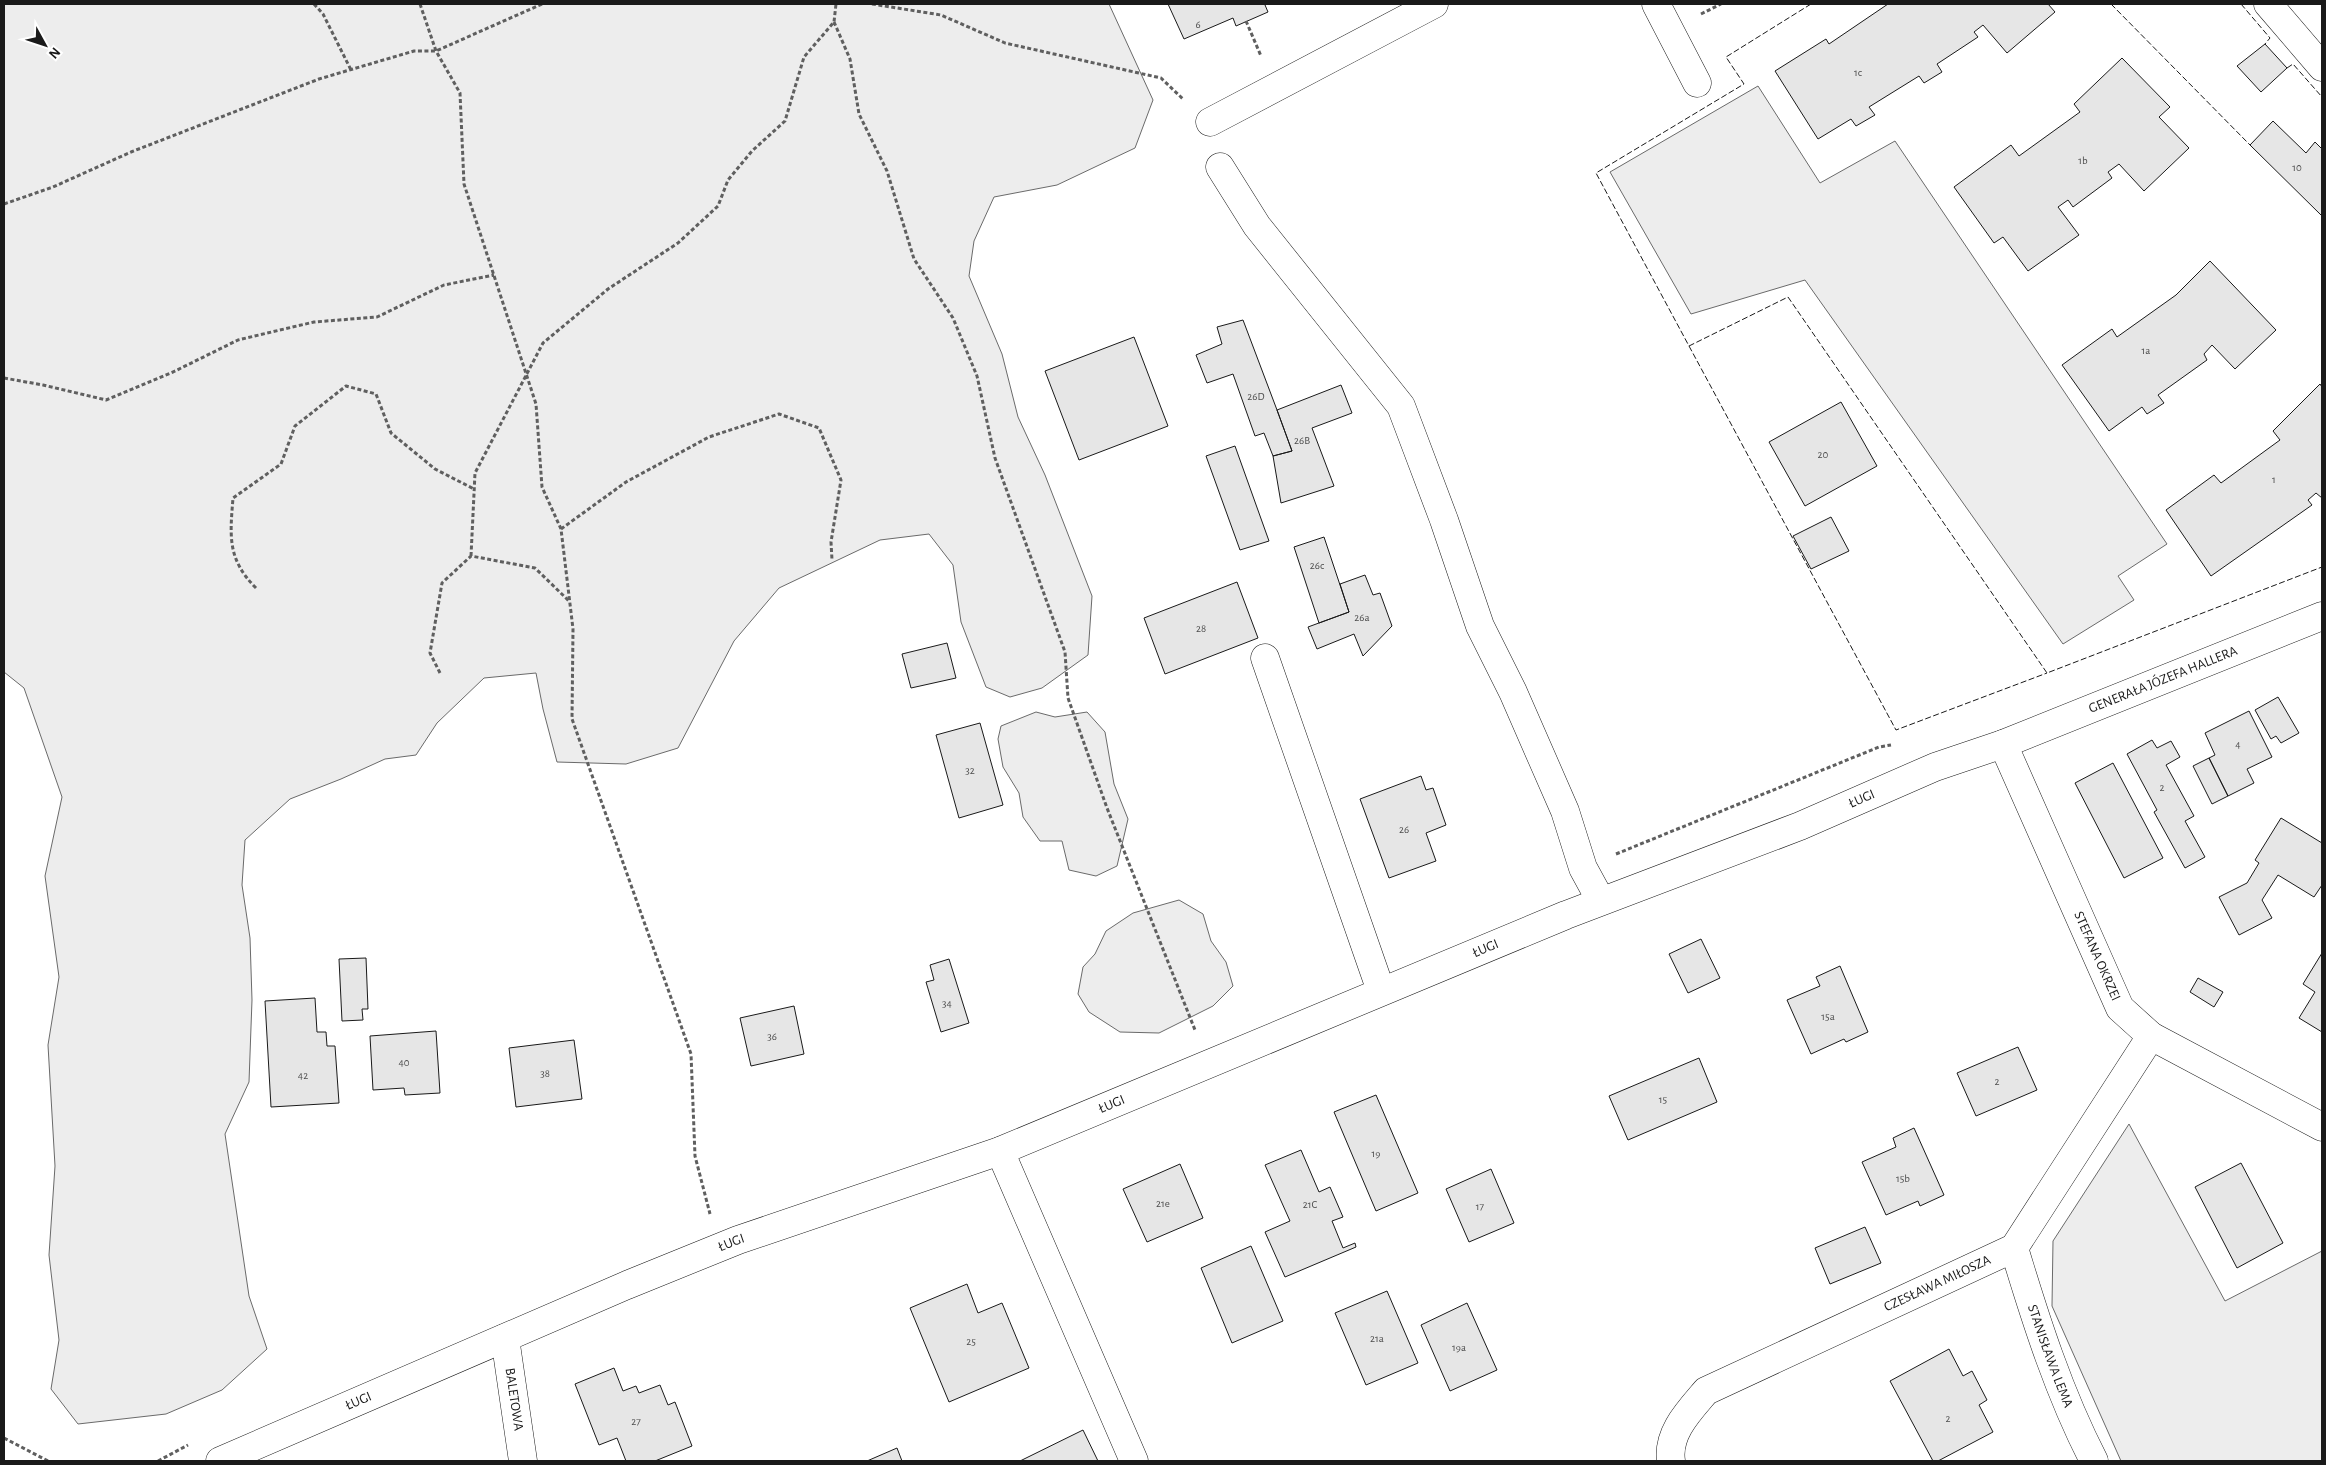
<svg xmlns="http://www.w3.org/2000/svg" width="2326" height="1465" viewBox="0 0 2326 1465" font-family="'Alegreya Sans',sans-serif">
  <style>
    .built { fill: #ededed; stroke: #6a6a6a }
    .building { fill: #e6e6e6; stroke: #1a1a1a }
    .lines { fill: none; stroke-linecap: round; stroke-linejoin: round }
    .minor-casing { stroke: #1a1a1a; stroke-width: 29 }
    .path { stroke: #5f5f5f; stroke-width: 3; stroke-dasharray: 4 2.5; stroke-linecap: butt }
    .minor { stroke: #fff; stroke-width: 28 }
    .fence { stroke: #1a1a1a; stroke-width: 1; stroke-dasharray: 6 2.5; stroke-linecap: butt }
    .labels { text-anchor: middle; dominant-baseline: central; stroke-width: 4; stroke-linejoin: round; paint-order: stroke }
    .number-label { font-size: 11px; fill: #4d4d4d }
    .street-label { font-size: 14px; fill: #1a1a1a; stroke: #fff }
  </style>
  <rect width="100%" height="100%" fill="#fff"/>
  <!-- built -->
  <path class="built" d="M4,4H1109L1153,100L1135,148L1057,185L994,197L974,241L969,276L1002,354L1018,417L1045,475L1092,596L1088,655L1042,688L1010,697L986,687L961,622L953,565L929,534L880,540L779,588L734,641L678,748L626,764L557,762L543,709L536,673L484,678L437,723L416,755L385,759L341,779L290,799L245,840L242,885L250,938L252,1000L249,1082L225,1134L249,1296L267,1349L222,1390L166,1414L78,1424L51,1389L59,1340L49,1255L55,1166L48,1045L59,977L45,876L62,797L24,688L4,672Z
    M1758,86L1820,183L1895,141L2167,544L2118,576L2134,600L2063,644L1805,280L1691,314L1610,172Z
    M1036,712L1055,717L1087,712L1105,732L1114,784L1128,819L1117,866L1096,876L1069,870L1062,841H1040L1023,817L1019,793L1003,767L998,739L1001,726Z
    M1179,900L1203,914L1211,941L1226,962L1233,986L1213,1006L1159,1033L1120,1032L1089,1012L1078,994L1083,967L1095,954L1106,931L1133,913Z
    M2129,1124L2225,1301L2322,1251V1461H2121L2052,1306L2053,1241Z"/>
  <!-- building -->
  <path class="building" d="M1168,4H1267L1265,5L1268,12L1236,26L1233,18L1184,39Z
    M1888,4H2048L2055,12L2007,53L1983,25L1974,32L1978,37L1937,64L1942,72L1924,83L1919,76L1869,107L1875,115L1856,126L1851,119L1818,139L1775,71L1826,39L1829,44Z
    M2265,44L2287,68L2261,92L2237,66Z
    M2122,58L2170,107L2159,117L2189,148L2144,191L2119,164L2108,172L2112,178L2073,207L2068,200L2058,207L2079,235L2028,271L2003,237L1994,243L1954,187L2011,145L2019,156L2080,112L2074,104Z
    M2273,121L2306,153L2315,142L2322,149V216L2250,145Z
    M2210,261L2276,330L2235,369L2212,345L2204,354L2207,360L2158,395L2164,403L2147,414L2142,407L2109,431L2062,365L2112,329L2117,337L2176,295Z
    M1243,320L1277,410L1292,451L1273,456L1264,433L1255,436L1233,374L1207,383L1196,355L1222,344L1217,327Z
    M1134,337L1168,426L1079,460L1045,371Z
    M2320,384L2322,387V498L2316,493L2308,500L2312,505L2211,576L2166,510L2214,475L2221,483L2280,440L2273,431Z
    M1341,385L1352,413L1312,428L1334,486L1281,503L1273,456L1292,451L1277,410Z
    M1841,402L1877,466L1805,506L1769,442Z
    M1235,446L1269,541L1240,550L1206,456Z
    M1831,517L1849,551L1811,569L1793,536Z
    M1324,537L1349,612L1319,623L1294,547Z
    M1365,575L1373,595L1380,593L1392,626L1363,656L1354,634L1317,649L1308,627L1349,612L1340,584Z
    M1237,582L1258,638L1165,674L1144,618Z
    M947,643L956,678L911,688L902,654Z
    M2278,697L2299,733L2281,743L2276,736L2271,739L2255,710Z
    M2249,711L2272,757L2247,769L2254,783L2228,796L2209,758L2215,755L2205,733Z
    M980,723L1003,805L959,818L936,735Z
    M2152,740L2157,748L2171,741L2180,757L2166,765L2194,816L2185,821L2205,857L2185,868L2154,812L2157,810L2127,754Z
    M2209,758L2228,796L2212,804L2193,766Z
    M2113,763L2163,858L2124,878L2075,783Z
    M1421,776L1426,790L1433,788L1446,825L1426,833L1436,861L1389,878L1360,799Z
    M2281,818L2322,843V885L2314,897L2278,875L2262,900L2272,918L2239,935L2219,897L2247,883L2259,863L2255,860Z
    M1701,939L1720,978L1688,993L1669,954Z
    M2322,953V1032L2299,1018L2315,992L2303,984Z
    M366,958L368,1009H362L363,1020L342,1021L339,959Z
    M949,959L969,1023L941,1032L926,982L934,980L930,965Z
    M1840,966L1868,1032L1846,1042L1844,1039L1811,1054L1787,1000L1820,986L1816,977Z
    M2198,978L2223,992L2214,1007L2190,992Z
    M315,998L317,1032H326L327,1046H335L339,1103L271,1107L265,1001Z
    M794,1006L804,1054L751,1066L740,1018Z
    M436,1031L440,1093L405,1095L404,1088L373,1090L370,1036Z
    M574,1040L582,1099L516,1107L509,1048Z
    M2018,1047L2037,1090L1976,1116L1957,1073Z
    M1699,1058L1717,1102L1628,1140L1609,1096Z
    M1376,1095L1418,1193L1376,1211L1334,1112Z
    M1914,1128L1944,1195L1920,1206L1918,1201L1886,1215L1862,1162L1896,1147L1893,1138Z
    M1301,1150L1319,1192L1330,1187L1343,1217L1332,1221L1343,1248L1355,1243L1356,1247L1285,1277L1265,1232L1290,1221L1265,1165Z
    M2241,1163L2283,1243L2237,1268L2195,1187Z
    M1180,1164L1203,1218L1147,1242L1123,1189Z
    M1491,1169L1514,1223L1469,1242L1446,1189Z
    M1865,1227L1881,1263L1830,1284L1815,1248Z
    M1251,1246L1283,1321L1232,1343L1201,1268Z
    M967,1284L978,1313L1002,1303L1029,1368L949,1402L910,1308Z
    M1387,1291L1418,1363L1366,1385L1335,1313Z
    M1467,1303L1497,1370L1450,1391L1421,1325Z
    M1949,1349L1963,1376L1972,1371L1987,1400L1979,1405L1993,1432L1938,1461H1933L1890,1381Z
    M614,1368L623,1391L636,1386L639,1393L660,1385L668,1405L675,1402L692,1446L655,1461H626L617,1438L599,1445L575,1384Z
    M1083,1430L1098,1461H1020Z
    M897,1448L902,1461H867Z"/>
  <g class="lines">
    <!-- minor casing -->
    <g class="minor-casing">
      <g id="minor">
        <path d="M1656,4L1697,83"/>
        <path d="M2268,4L2322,67"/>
        <path d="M1210,122L1434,4"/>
        <path d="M1220,167L1257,226L1401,406L1444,520L1480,626L1513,692L1565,811L1583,868L1601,901"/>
        <path d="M1265,658L1381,991"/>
        <path id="s1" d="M2003,744L2120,1008L2151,1036L2322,1127"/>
        <path d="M1000,1151L1134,1461"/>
        <path id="s2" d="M2014,1248C2036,1321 2059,1393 2094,1461"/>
        <path id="s3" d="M505,1338L523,1461"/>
        <path id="s4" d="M220,1461L627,1285L738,1240L1000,1151L1566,915L1800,826L1935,767L2003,744L2322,616"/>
        <path id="s5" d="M1671,1461C1667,1433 1689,1411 1706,1391L2014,1248L2151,1036"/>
      </g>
    </g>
    <!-- path -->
    <path class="path" d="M314,4L323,14L351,70
      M420,4L436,51L460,93L464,184L536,404L542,487L561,529L573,629L572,719L691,1054L695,1156L710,1214
      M872,4L941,15L1005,43L1161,78L1183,99
      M1701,14L1721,4
      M1246,21L1261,56
      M834,22L850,59L859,114L887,171L914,259L953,318L977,376L995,458L1065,652L1068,698L1107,808L1195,1030
      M4,204L53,187L131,152L319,79L414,51H436L542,4
      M4,378L43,385L106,400L173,372L238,340L314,322L377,317L444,285L494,275
      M561,529L626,482L709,437L779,414L819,428L841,480L831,542L832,560
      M471,556L475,473L543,343L608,289L678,243L718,206L728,180L752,151L785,121L804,57L834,22L836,4
      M256,588C227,559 230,536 233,498L281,464L295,426L346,386L376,394L391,433L435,469L474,489
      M440,673L430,653L442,583L471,556L535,568L569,601
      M1616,854L1879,747L1891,745
      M4,1438L48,1461
      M158,1461L188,1445"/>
    <!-- minor -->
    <use href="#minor" class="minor"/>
    <!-- fence -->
    <path class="fence" d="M1811,4L1726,57L1744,84L1596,173L1689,346L1788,297L2047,673L2322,567
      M2111,4L2250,145
      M2241,4L2270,38L2265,44
      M2287,68L2293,64L2322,97
      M1689,346L1896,730L2047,673"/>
  </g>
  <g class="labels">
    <!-- number labels -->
    <g class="number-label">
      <text x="1198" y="24">6</text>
      <text x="1858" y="72">1c</text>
      <text x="2083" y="160">1b</text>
      <text x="2297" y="167">10</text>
      <text x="2146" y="350">1a</text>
      <text x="1256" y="396">26D</text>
      <text x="1302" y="440">26B</text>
      <text x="1823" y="454">20</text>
      <text x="2274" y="479">1</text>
      <text x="1317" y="565">26c</text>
      <text x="1362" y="617">26a</text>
      <text x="1201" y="628">28</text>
      <text x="2238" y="744">4</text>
      <text x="970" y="770">32</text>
      <text x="2162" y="787">2</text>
      <text x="1404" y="829">26</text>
      <text x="947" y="1003">34</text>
      <text x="1828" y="1016">15a</text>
      <text x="772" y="1036">36</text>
      <text x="404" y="1062">40</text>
      <text x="545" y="1073">38</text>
      <text x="303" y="1075">42</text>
      <text x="1997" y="1081">2</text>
      <text x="1663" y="1099">15</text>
      <text x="1376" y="1153">19</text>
      <text x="1903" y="1178">15b</text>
      <text x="1163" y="1203">21e</text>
      <text x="1310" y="1204">21C</text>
      <text x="1480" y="1206">17</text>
      <text x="1377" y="1338">21a</text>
      <text x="971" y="1341">25</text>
      <text x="1459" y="1347">19a</text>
      <text x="1948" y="1418">2</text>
      <text x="636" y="1421">27</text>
    </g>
    <!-- street labels -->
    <g class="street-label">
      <text stroke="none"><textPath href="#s4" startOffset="2095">GENERAŁA JÓZEFA HALLERA</textPath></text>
      <text stroke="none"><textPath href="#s4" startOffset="1771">ŁUGI</textPath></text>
      <text stroke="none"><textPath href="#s4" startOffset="1366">ŁUGI</textPath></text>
      <text stroke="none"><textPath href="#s1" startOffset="232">STEFANA OKRZEI</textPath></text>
      <text stroke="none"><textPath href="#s4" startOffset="961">ŁUGI</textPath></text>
      <text stroke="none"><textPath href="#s4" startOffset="556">ŁUGI</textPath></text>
      <text stroke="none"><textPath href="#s5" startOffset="336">CZESŁAWA MIŁOSZA</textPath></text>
      <text stroke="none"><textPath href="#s2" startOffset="114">STANISŁAWA LEMA</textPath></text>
      <text stroke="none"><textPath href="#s3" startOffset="62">BALETOWA</textPath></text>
      <text stroke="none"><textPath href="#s4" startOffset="151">ŁUGI</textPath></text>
    </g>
  </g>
  <!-- border -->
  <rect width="2326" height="1465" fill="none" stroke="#1a1a1a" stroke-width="10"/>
  <!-- north arrow -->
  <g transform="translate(45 45) rotate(130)" stroke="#ffffff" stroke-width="4" paint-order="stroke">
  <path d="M0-4L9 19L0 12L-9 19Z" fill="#1a1a1a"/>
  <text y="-8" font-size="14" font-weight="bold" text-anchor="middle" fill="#1a1a1a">N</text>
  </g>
</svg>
